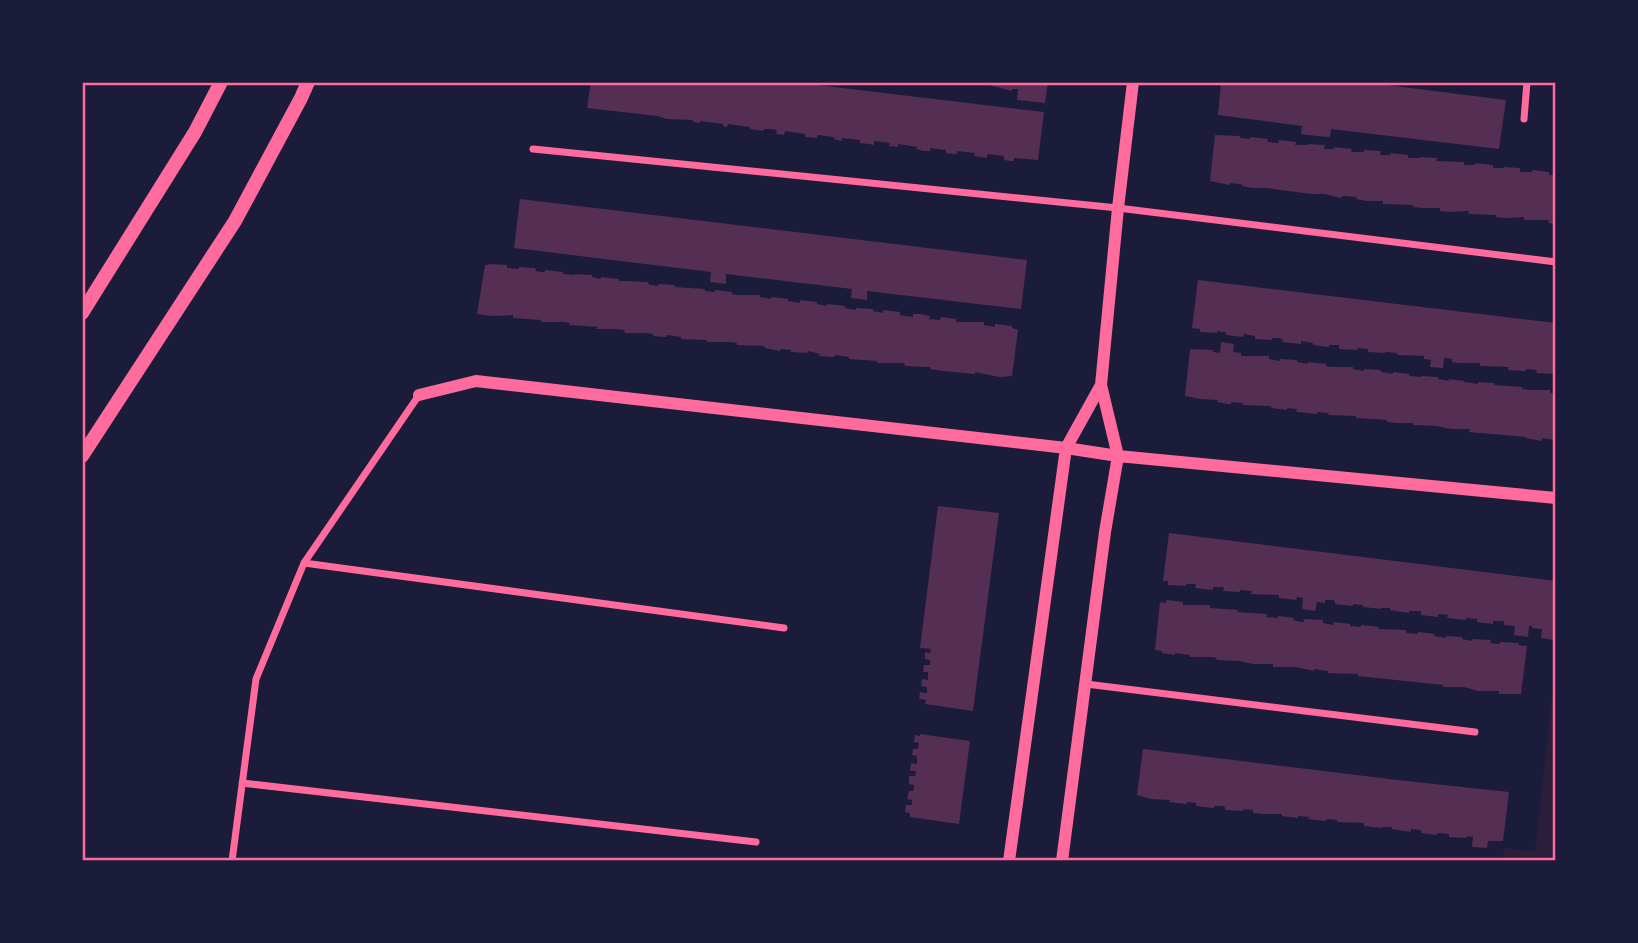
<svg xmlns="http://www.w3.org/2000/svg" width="1638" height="943" viewBox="0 0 1638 943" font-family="Manrope,sans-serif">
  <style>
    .green { fill: #2a1e3b }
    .building { fill: #542f53 }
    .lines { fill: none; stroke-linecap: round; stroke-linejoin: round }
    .minor { stroke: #ff6b9d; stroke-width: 7 }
    .tertiary { stroke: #ff6b9d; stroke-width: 12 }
    .secondary { stroke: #ff6b9d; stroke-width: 14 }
    .neatline { fill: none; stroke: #ff6b9d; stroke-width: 2.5 }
  </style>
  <rect width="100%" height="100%" fill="#1b1b3a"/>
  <!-- green -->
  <path class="green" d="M1556,662V861H1503L1504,848L1535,851Z"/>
  <!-- building -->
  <path class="building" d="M591,82H792L1044,112L1038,160L1014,158V161H1010L1004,160V156L987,154V158L974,156L975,153L957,151V154H954L946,153V150L930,148V151H924L916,149L917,147L911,146L898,144V147L889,146L890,143L874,141V145L869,144L860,143V140L842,138V141L834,139V137L818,135L817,138L805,137V134L785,131L784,135L776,134L777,130L770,129H764L763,131L750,129V127L728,124L727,127L723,126V124L700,121V123L693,122V120L667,119L658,116L587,108Z
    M968,82H1048L1045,103L1017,100L1018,89H1012V91L989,85H967Z
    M1221,82H1363L1506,100L1499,149L1331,129L1330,137L1317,136L1301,134L1302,126L1218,115Z
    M1215,135L1240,136V138L1250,139V137L1268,139L1267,142L1278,143L1279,140L1296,142L1295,145H1308V144L1325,145L1324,149H1334V147L1352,149L1351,152H1364V150L1381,151L1380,155H1391L1390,153L1408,155V158H1419L1420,157L1437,158L1436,161L1464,162V165H1475V163L1493,165V168H1504V167L1520,168V172H1532V170L1549,172V175H1556V224L1548,223L1549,220H1524V217L1506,218L1496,217V215L1468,214L1469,211L1450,212L1440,211V208H1423L1413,207L1414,205L1383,204V201H1367L1356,199L1357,197L1342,196L1341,198L1324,194H1311L1267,188H1253L1242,186V185L1240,184L1230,183V185L1210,181Z
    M520,199L1027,260L1021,309L867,291V300L851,298L852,289L726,274V284L710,282L711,272L514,248Z
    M489,264L507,265V268L518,269L519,267L535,268L536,271L541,272H545V270L563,272V274L575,275V274L592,275V277L601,279V277L619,279V281H623L648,282L649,285H652L658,286V284L675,285V287L705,289V291L715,292V290L732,292V294L736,295H760V297L771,299V297L781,298L788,299V301L800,303V300L817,302V304L827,306V304L845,306V308L856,310V308L873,309V311L883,313V310L900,312V315L905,316L913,317V314H920L930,316L929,319L940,320L941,317L956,319V322H984V325L995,327V324L1012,326V328L1018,330L1012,376L999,377L975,372V374L942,371L930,369L931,367H928L905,366L904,363H877V361L849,359V357L835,355L834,357L819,356L820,354L808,351L807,353L791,352V350L781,349L780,351L765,348L764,346L737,345V343L730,342H707V340L681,339V337L667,335L666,337L653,336V334L646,333H625L624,330L616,329H596L598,327L569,325L570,323L563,322H541V320L513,318V315L492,316L477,314L485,265H488Z
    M1198,280L1556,323V372L1555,374L1536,373L1537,370L1526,369V371L1508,370L1509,367L1480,366V363H1459L1452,362V359L1444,358L1443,368L1430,367L1431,360L1424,359V356L1397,355V353L1385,352V353L1368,352V349L1358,348L1357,350L1339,349V345H1329V347L1313,345V343L1301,341V344L1282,342L1283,339L1278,338H1272V340L1255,339V336L1244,334L1243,337L1226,335V332H1222L1217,331V333L1200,332V329L1192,328Z
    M1221,342L1234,344L1233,352L1241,353V356H1269V359L1280,361V359L1297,360V362L1308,364V362L1326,364V366L1331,367H1353V369L1364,371V369L1381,370V372L1393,374V372L1410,374L1409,376L1421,377V376L1438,377V379L1449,381L1448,379L1465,381L1464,382L1478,384V382L1494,383V385L1522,387V389L1529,390H1550V393L1556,394V440L1542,438V441L1525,438L1526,437L1480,433L1469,432L1470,429H1451L1436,426L1413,425V423H1397L1387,422V420L1356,418V416L1328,415L1329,413L1317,412V414L1299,412H1296L1297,409L1287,408V410L1272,408L1270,406L1243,405V403L1231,402V404H1228L1217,402L1218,400L1200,399L1185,396L1190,349L1213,350V352L1220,353Z
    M938,506L999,513L973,711L925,704L926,700L919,699L920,692L927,693V687L921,686L922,679L928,680V672H923L924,665H930V660L925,659V652L930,653L931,649L920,648Z
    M1169,533L1556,581V623L1553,640L1541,638L1542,629L1532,628V626H1529L1528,637L1514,635L1515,626L1504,625V621H1493V624L1477,622V619L1466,618V620L1447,618L1448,615L1438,614V617L1421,615V611H1409V613L1390,610V608H1381V609L1363,607V605L1353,604V606L1335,604V601L1332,600H1325V603L1317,602L1315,611L1302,609L1303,598L1297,597L1296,600L1279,598V595L1251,594L1252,591L1240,590V592L1223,591L1224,587H1213V590L1195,588L1196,584H1186V586L1168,585V581H1163Z
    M1166,600L1183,602V605H1210V608L1238,610L1237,612L1267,614L1266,617L1278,618V616L1294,618L1293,620L1300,622H1304V619L1323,620V623L1333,625L1334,622L1350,624V626L1361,627V625L1371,626L1379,627L1378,629L1406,630V633L1418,634V632L1435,634L1434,636L1446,638V636L1462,637V639L1472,641V639L1491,640L1490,643L1499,644L1501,642L1519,643L1518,645L1527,646L1521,694H1499V691H1478L1464,687H1443V685L1358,676V674L1328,673V671L1314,669V671L1295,667H1273V664H1253L1239,661L1216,660L1217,658L1211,657H1190V655L1175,653V655L1162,653V651L1155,650L1160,602L1166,603Z
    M920,734L970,741L959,824L910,817V813L905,812L906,805H912V800L907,799L909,791H913L914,788V785L909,784V776H915L916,771H910L911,763L917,764V756L912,755L913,749H918L919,743L914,742L915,735L920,736Z
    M1143,749L1406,781L1509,792L1503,841H1488L1487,848L1472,847L1473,837L1467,836V838L1449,837V834L1437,833V835L1421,833V830L1411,829V832L1392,829V827H1382V828L1364,826V823L1337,822V820L1326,819V821L1308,819L1309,817L1298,816V818L1282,816V814H1264L1253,813V810L1243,809V811L1225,810V807L1222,806H1214V808L1196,806V803L1187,802V804L1169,802L1170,800L1151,799L1137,795Z"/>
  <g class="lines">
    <!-- minor -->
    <path class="minor" d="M1524,119L1527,82
      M533,149L1118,208L1556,262
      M304,563L784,628
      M1086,684L1475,732
      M242,783L756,842
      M232,861L256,679L304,563L419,395"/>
    <!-- tertiary -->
    <path class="tertiary" d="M419,395L476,381L1066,448L1118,456L1556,498
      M1009,861L1066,448L1101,385
      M1062,861L1105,532L1118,456L1101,385L1118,208L1133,82"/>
    <!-- secondary -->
    <path class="secondary" d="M82,313L195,132L221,82
      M82,456L235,221L301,98L308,82"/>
  </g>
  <!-- border -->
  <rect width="1638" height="943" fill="none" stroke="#1b1b3a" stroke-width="168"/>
  <rect x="84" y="84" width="1470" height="775" class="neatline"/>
</svg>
